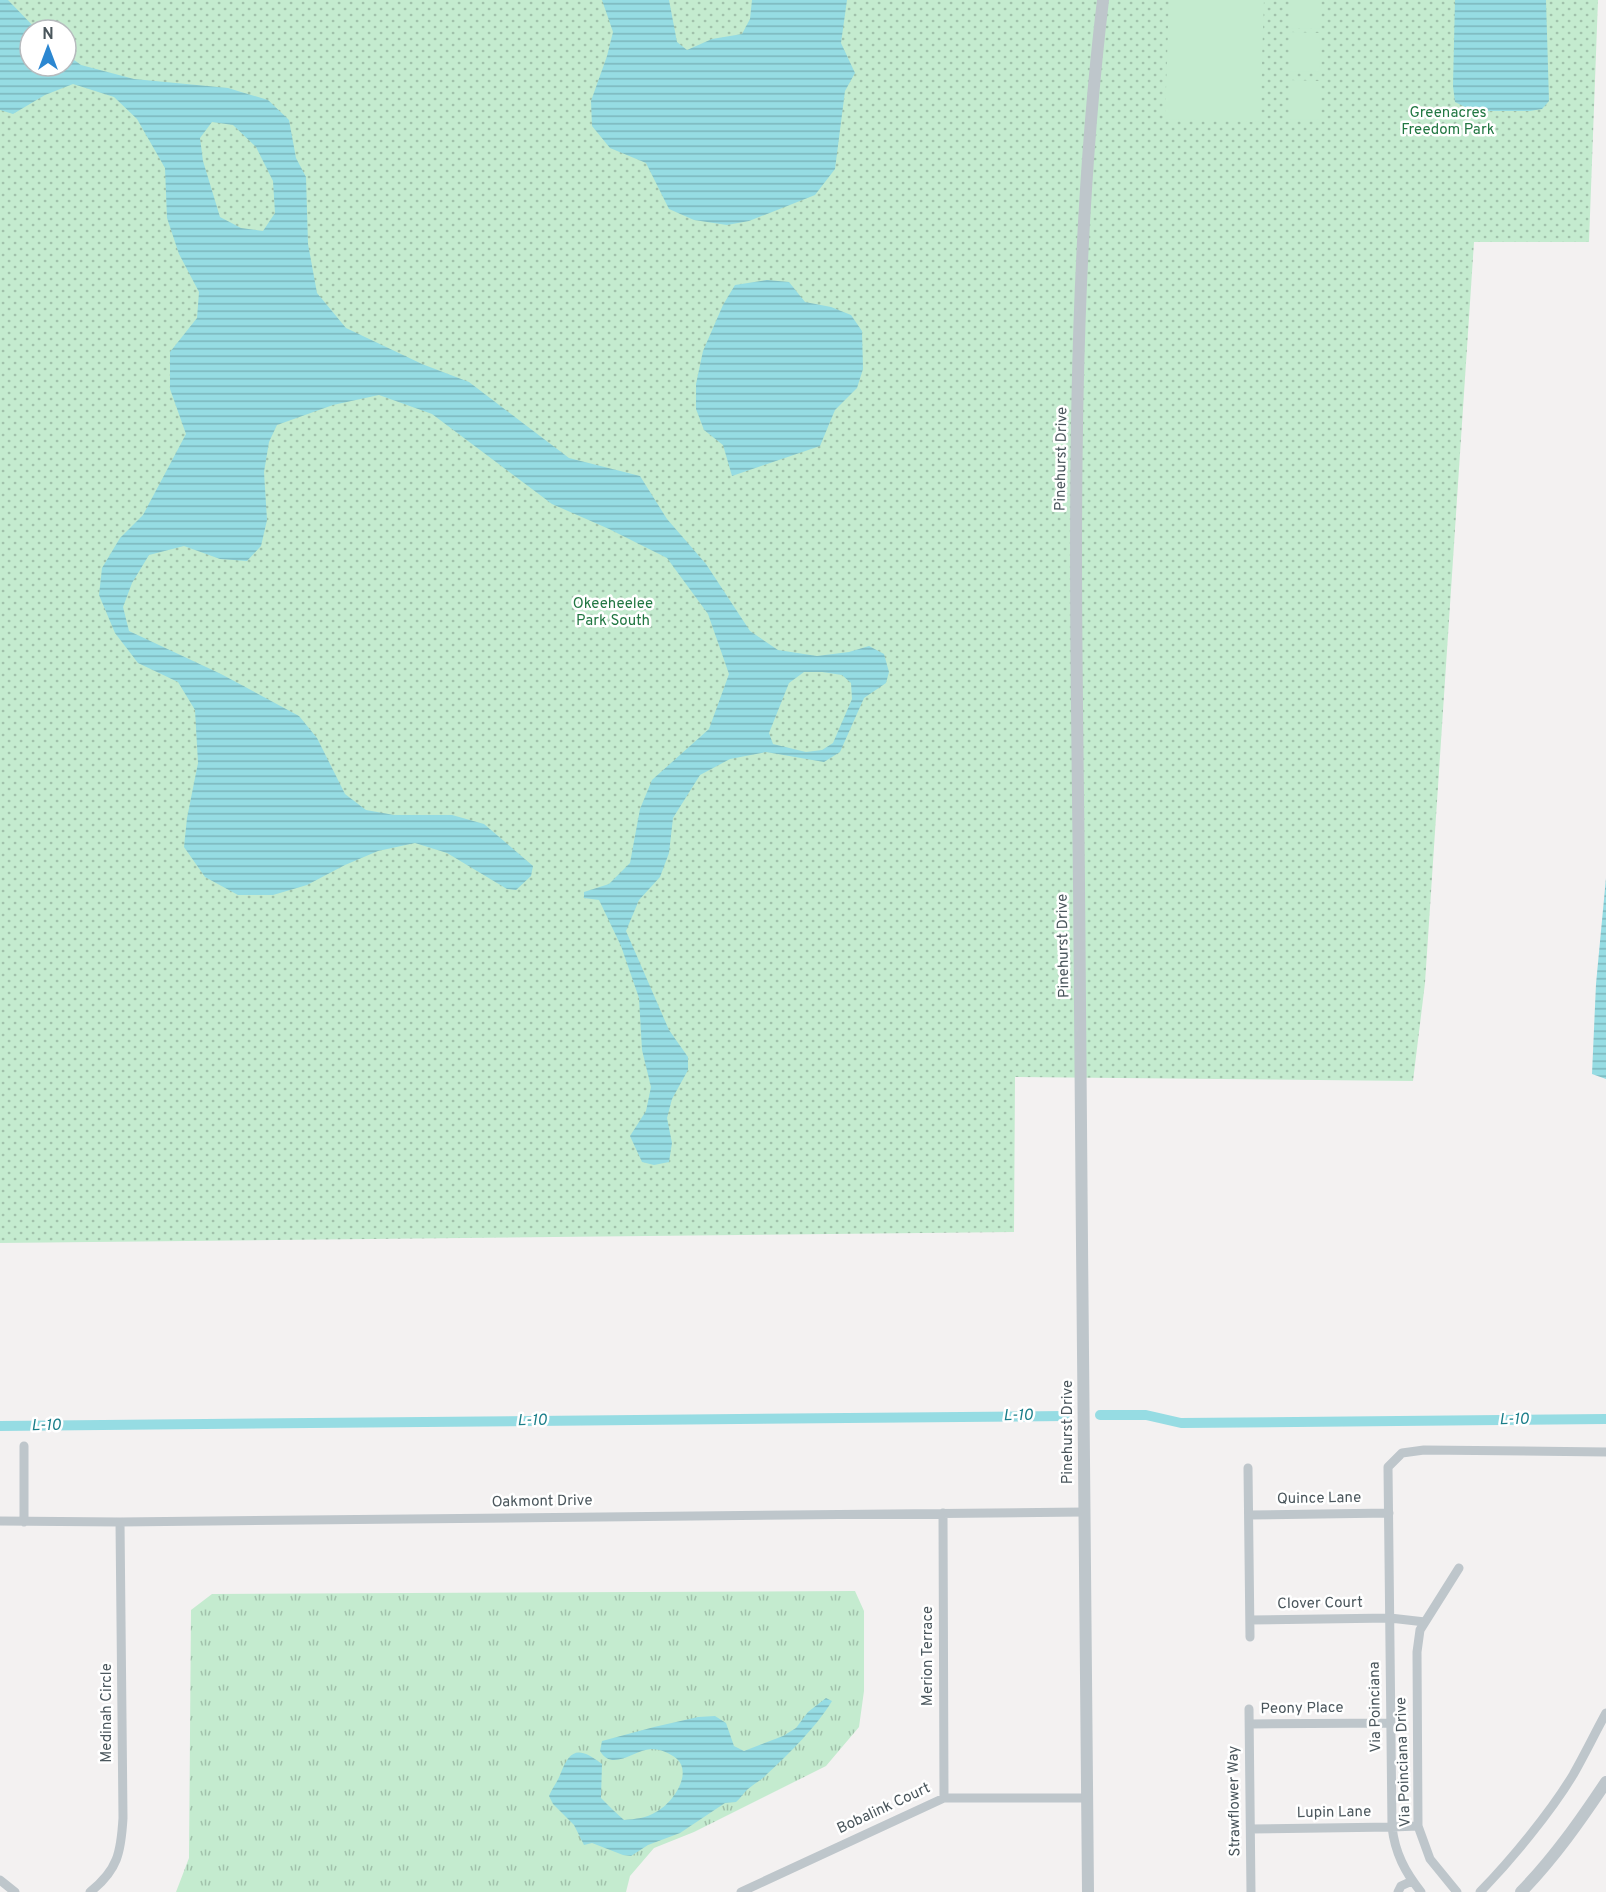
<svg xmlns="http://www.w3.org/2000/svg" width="1606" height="1892" viewBox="0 0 1606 1892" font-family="Overpass,sans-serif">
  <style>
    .grass { fill: url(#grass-tufts) }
    .park { fill: url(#park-dots); fill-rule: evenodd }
    .pitch { fill: #c4ebcf }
    .water { fill: url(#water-rules); fill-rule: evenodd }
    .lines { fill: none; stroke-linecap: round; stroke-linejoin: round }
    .canal { stroke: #96dce3; stroke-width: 10 }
    .minor { stroke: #bec6cb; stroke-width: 9 }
    .tertiary { stroke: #bec6cb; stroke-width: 12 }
    .labels { text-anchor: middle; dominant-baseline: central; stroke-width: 5; stroke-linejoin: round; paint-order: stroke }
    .park-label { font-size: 15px; fill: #217742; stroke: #fff }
    .street-label { font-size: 15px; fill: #4a565c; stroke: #fff }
    .water-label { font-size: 16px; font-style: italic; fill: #1a7e89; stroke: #fff }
  </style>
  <defs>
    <pattern id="grass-tufts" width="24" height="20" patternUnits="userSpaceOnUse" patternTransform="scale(1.5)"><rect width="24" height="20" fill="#c4ebcf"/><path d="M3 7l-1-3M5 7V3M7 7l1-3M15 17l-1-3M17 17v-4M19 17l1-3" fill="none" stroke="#a1c1ab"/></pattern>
    <pattern id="park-dots" width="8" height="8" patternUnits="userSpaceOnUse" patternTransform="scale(1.5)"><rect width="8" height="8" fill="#c4ebcf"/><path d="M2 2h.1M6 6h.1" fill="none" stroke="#a1c1ab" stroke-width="1.8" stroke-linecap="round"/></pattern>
    <pattern id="water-rules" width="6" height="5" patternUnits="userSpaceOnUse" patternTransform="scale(1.5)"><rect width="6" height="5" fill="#96dce3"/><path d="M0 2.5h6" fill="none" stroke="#7cb5bb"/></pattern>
  </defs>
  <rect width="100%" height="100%" fill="#f3f1f1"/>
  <!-- grass -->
  <path class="grass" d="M855,1591L864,1611V1691L859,1727L826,1766L694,1832L654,1848L630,1876L626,1892H176L189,1858L191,1610L212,1594Z"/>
  <!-- park -->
  <path class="park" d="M0,0H1598L1589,242H1474L1425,983L1413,1081L1015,1077L1014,1232L0,1243ZM30,30H66V66H30Z"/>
  <!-- pitch -->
  <path class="pitch" d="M1169,0H1264L1260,122L1165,119Z
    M1291,0H1321V29L1291,28Z
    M1290,32L1320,33L1319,72L1289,71Z
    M1289,80L1319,81V120L1289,119Z"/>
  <!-- water -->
  <path class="water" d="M0,0H8L37,30H30V66H66V54L81,65L134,79L228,88L268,100L289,120L296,158L306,177L308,244L317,293L346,328L422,364L469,382L569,458L640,476L667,519L706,564L750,631L778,650L817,656L849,652L869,646L884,654L889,672L886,683L864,698L840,752L824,762L766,752L730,759L700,775L673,818L669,853L660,877L639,900L626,931L669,1030L688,1057V1070L672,1099L667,1118L672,1143L669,1162L654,1165L642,1162L630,1136L646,1111L651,1087L642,1050L639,998L621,946L599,900L584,898V892L609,884L630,863L640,809L652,780L709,729L729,674L708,614L667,558L609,529L552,504L432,414L379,395L333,405L277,425L269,442L264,472L267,520L261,546L247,561L220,559L184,546L149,555L132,583L123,607L129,631L221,674L299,716L317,738L345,794L366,810L394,815H452L484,824L533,866L531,876L516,890L507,889L447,853L415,843L378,851L345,865L307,885L273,895H238L205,877L184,847L187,818L198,763L195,710L178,682L138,663L115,633L99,595L102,568L120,538L143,515L186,434L170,389V352L197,318L199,292L179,254L167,218L165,168L137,119L114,97L73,84L45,95L13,114L0,110ZM212,122L233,125L256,147L273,181L275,213L263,231L241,228L220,217L203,161L200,138ZM822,672L842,675L851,683L852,699L833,743L822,750L806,752L773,744L769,733L789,683L804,672Z
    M602,0H669L677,42L687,50L712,39L742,34L750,19L752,0H847L841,43L855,73L845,91L835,169L815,195L749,221L727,225L694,220L669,209L646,163L610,148L592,126L591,101L607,56L613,32Z
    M1455,0H1546L1549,101L1542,109L1530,111H1473L1455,102L1453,86Z
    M767,280L789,282L805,302L831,307L851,315L862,331L863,369L857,388L835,410L820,446L732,476L723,445L704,430L696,409V384L703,351L723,305L735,285Z
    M1606,878V1079L1592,1074L1596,984Z
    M826,1698L832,1701C817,1726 789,1754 767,1774C761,1781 751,1785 745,1792C742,1795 740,1799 736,1802L725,1803L680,1833L648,1845L631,1856L623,1855L592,1843L584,1845L574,1825L553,1804L549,1796C552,1788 557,1783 560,1775C570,1749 578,1746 602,1764L601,1798L613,1810L624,1820C636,1819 646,1818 656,1812C672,1804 693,1774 677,1759C670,1753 660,1749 651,1749C634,1750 612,1772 600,1751L602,1741L654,1727L698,1717L715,1716L726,1723L734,1746L744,1751L783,1736L796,1728L808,1712Z"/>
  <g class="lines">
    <!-- canal -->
    <path class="canal" d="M1100,1415H1146L1181,1423L1606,1419
      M0,1426L1065,1416"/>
    <!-- minor -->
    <path class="minor" d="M24,1446V1522
      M1248,1468L1250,1637
      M943,1513L944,1798
      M1249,1515L1389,1513
      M0,1521L120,1522L1084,1512
      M1250,1620L1390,1618L1425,1622
      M1249,1709L1251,1892
      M1250,1724L1391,1723
      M1251,1829L1392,1827L1418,1826
      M0,1880L15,1892
      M90,1892C118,1870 121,1852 123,1818L120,1522
      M741,1892L944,1798H1087
      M1398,1892L1401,1886L1412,1881
      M1421,1892C1405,1872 1395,1853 1392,1827L1388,1467L1402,1453L1424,1450L1606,1452
      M1457,1892L1430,1859L1418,1826L1417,1652L1420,1630L1459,1568
      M1480,1892C1511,1860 1550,1813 1573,1775C1585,1754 1595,1733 1606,1713"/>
    <!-- tertiary -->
    <path class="tertiary" d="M1088,1892C1084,1556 1082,1220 1079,884C1076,589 1068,293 1103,0
      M1521,1892C1554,1858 1580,1821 1606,1782"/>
  </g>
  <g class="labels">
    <!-- park labels -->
    <g class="park-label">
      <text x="1448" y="113">Greenacres<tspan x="1448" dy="17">Freedom Park</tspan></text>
      <text x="613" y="604">Okeeheelee<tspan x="613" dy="17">Park South</tspan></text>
    </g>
    <!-- street labels -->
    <g class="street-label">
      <text transform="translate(1062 459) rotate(-89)">Pinehurst Drive</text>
      <text transform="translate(1064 946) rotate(-91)">Pinehurst Drive</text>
      <text transform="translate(1068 1432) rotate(-90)">Pinehurst Drive</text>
      <text transform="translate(1319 1499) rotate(-1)">Quince Lane</text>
      <text transform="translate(542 1502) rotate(-1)">Oakmont Drive</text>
      <text transform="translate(1320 1604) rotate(-1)">Clover Court</text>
      <text transform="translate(928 1656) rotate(-90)">Merion Terrace</text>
      <text transform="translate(1376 1707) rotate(-91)">Via Poinciana</text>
      <text transform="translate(1302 1709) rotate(-1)">Peony Place</text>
      <text transform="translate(107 1713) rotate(-90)">Medinah Circle</text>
      <text transform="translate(1404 1762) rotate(-92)">Via Poinciana Drive</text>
      <text transform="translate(1235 1801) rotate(-91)">Strawflower Way</text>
      <text transform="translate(884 1809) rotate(-25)">Bobalink Court</text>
      <text transform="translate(1334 1813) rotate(-1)">Lupin Lane</text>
    </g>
    <!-- water labels -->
    <g class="water-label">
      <text transform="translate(1018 1416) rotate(-1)">L-10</text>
      <text transform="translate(1514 1420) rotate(-1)">L-10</text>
      <text transform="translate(532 1421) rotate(-1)">L-10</text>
      <text transform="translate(46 1426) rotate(-1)">L-10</text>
    </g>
  </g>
  <!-- north arrow -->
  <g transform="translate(48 48)"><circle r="28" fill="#ffffff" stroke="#b7bbbe" stroke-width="1.5"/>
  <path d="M0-4.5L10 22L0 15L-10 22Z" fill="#2c87d1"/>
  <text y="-9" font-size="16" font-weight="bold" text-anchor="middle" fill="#4a565c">N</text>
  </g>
</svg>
